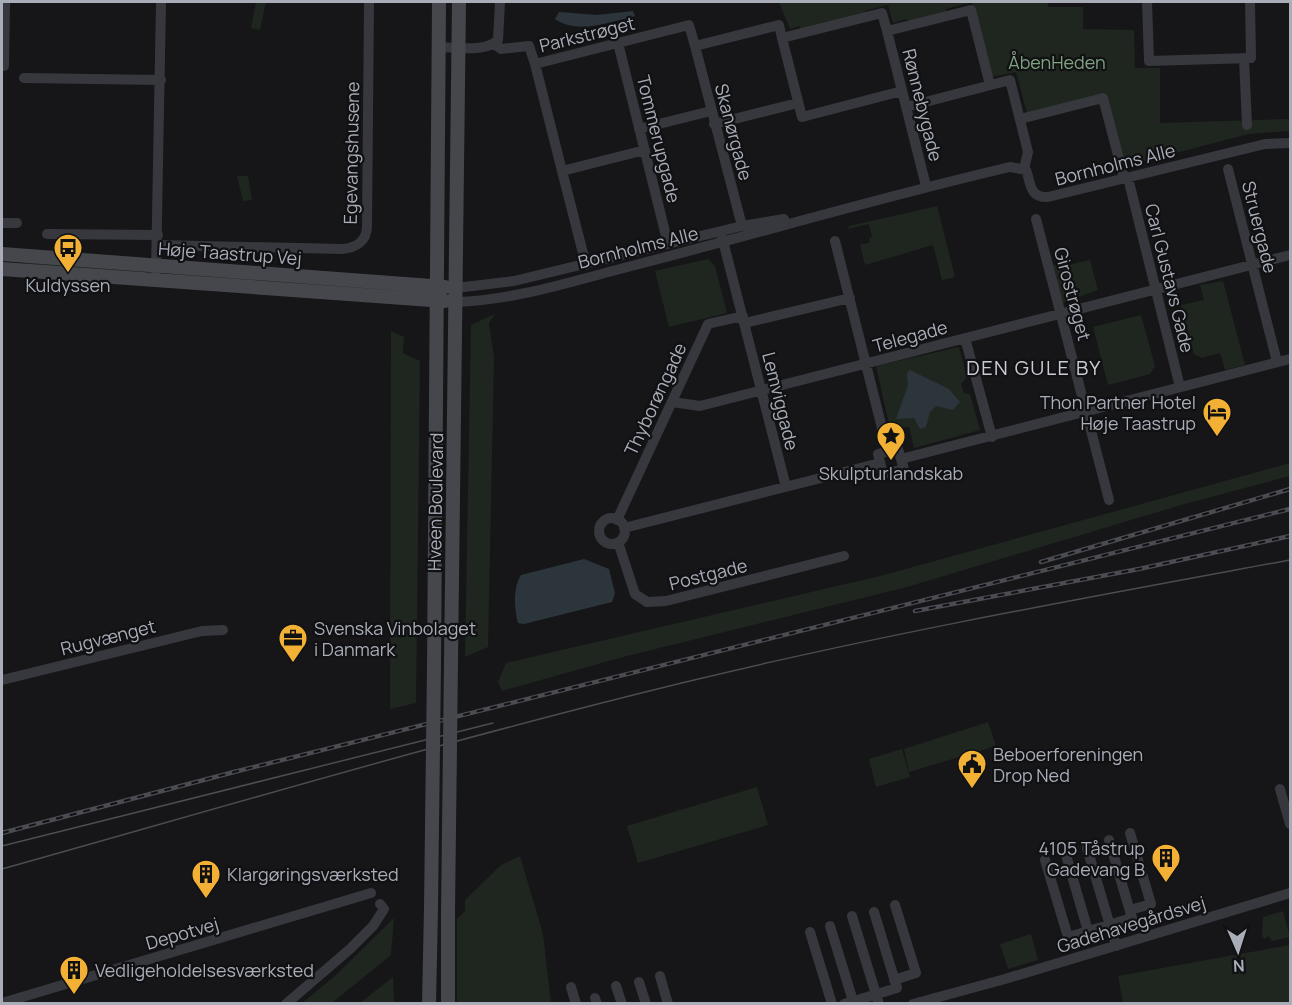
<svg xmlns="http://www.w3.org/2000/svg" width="1292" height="1005" viewBox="0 0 1292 1005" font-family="Manrope,sans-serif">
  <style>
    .green { fill: #1e261f }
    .water { fill: #2c353c }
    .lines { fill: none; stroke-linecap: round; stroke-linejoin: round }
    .street { stroke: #37383d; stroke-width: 10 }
    .secondary { stroke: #45474d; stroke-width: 14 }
    .tram { stroke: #4a4c52; stroke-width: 1.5 }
    .rail-casing { stroke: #4a4c52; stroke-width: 4.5 }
    .rail { stroke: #111113; stroke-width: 2; stroke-dasharray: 7; stroke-linecap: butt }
    .secondary-bridge { stroke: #45474d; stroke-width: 14 }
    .labels { text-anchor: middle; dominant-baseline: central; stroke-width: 4.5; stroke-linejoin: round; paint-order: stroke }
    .street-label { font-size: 18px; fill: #a8adb8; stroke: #111113 }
    .park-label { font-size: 18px; fill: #7fa381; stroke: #111113 }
    .poi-label { font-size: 18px; fill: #a8adb8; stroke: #111113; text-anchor: start }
    .neighbourhood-label { font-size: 20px; letter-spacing: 1.5px; fill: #c9ccd4; stroke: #111113 }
  </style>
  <rect width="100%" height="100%" fill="#161618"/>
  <!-- green -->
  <path class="green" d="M256,2H266L260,30L251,28Z
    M779,2H1048V7H1083V29L1134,30L1135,68H1160V123L1290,119V131L1249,134L1117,168L1099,97L1027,113L1016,72L991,77L972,2L946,9L947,13L909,23L907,19L893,23L888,5L865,11V14L801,30L800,26L790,29Z
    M237,176H248L252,200L243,201Z
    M937,206L955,277L942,280L933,245L865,265L860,245L870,242L869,238L872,237L869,224L848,229L849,226Z
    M708,259L715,266L727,313L669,327L655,271Z
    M25,260L145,269L144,274L25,265Z
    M1090,260L1098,290L1062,303L1053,265L1062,262L1064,266Z
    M172,271L411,289V294L171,276Z
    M1223,281L1245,365L1225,370L1220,353L1202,358L1194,354L1181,305L1204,300L1200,285Z
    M495,314L489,323L494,358L488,647L465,657L471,325Z
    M1141,315L1155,366L1150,374L1108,385L1093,327Z
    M391,331L404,337L403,353L420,361L416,703L390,709Z
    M959,347L967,377L961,384L964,393L970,394L980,430L914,448L909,427L890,429L876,366Z
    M1290,463V476L1181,505L907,587L623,657L502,691L498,682L506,663L884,575Z
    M988,722L996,746L909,772L904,749Z
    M902,749L910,777L876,787L869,759Z
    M757,787L768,825L638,863L627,826Z
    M520,856L543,934L551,1003H457V919L465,911V900L501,865Z
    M1283,911L1290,937L1272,941L1268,936L1265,939L1262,936L1263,917Z
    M394,918L391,955L332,1003H302L336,975Z
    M1031,934L1038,960L1008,969L1000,944Z
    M1290,945V1003H1123L1118,976Z
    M393,977L394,1003H360Z"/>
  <!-- water -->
  <path class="water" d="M633,11L635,16C610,22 578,35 555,19L559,12L597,15Z
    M910,370L949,389L960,402L953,410L936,406L930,412L926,427L920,429L914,418L896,419L908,385L907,373Z
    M584,559L609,569L615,593L612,602L524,624L518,623C514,609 513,587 521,575Z"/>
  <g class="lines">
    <!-- street -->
    <path class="street" d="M1147,2L1149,61L1251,58L1250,2
      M887,31L926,186
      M782,38L802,117L902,91
      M618,43L668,244
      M494,44L501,49L529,46L535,64L689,25L695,46L779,25L782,38L882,13L887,31L971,10L990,85
      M695,46L742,226
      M439,47C456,47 485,53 498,40L500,2
      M1244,58L1247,125
      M535,64L562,171
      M2,66H4L5,2
      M24,78L161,80
      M906,107L1010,80L1028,152L1024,169
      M1020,119L1103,98L1124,178
      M714,124L798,103
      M639,129L711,111
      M1228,169L1277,362
      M1128,178L1180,387
      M1036,219L1109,500
      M2,223H17
      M47,234L158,235
      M722,237L786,487
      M835,241L888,452
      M158,245L342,249C356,248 367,241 367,226L369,2
      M586,265L562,171L645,150
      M156,271L161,2
      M456,288L514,281L742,226L784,219
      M456,302C518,300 579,279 639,264C763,232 885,196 1010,167L1026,170C1031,183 1029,198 1048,197L1265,144L1290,143
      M745,323L850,298
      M965,338L992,437
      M672,402L700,406L1290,255
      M898,449L904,469L883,474L878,454Z
      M901,459L1290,359
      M599 531a13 13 0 1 1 26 0a13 13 0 1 1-26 0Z
      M617,520L708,324L743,316
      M624,528L880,463
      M618,542L635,594L647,602L666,601L844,556
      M2,680L202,631L223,630
      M1280,789L1290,824
      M1087,848L1116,946
      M1066,855L1088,931
      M1045,860L1068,937L1132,918L1109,840
      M1130,910L1151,904L1130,833
      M852,916L879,1004
      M830,926L853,1001
      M810,932L832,1004
      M660,976L668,1004
      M894,980L916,973L895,905
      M639,982L646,1004
      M616,986L622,1004
      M571,987L576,1004
      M595,998L597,1004
      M2,1003L371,893
      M286,1004L350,949L373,926L384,909L380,904
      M844,1004L897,988L874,912
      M913,1004L1005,979L1290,893"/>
    <!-- secondary -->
    <path class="secondary" d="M2,254L445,287
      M2,269L445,301
      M451,662L459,2
      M434,666L439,2
      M429,1004L431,908
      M448,1004V912"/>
    <!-- tram -->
    <path class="tram" d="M2,846L493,723
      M2,869C230,805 459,737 690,681C888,633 1090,597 1290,560"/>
    <!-- rail casing -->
    <g class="rail-casing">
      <path id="rail" d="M1041,562L1290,489
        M915,611L1139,569L1290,536
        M2,833L234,772L1290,509"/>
    </g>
    <!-- rail -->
    <use href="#rail" class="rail"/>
    <!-- secondary-bridge -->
    <path class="secondary-bridge" d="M431,908L434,666
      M448,912L451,662"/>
  </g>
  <!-- icons -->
  <defs>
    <g id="bus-pin" transform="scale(1.5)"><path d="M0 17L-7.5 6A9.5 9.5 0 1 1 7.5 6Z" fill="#f2b134" stroke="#111113"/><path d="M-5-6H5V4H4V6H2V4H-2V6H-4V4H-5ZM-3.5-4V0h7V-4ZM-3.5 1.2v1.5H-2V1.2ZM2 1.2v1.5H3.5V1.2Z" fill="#111"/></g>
    <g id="hotel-pin" transform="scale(1.5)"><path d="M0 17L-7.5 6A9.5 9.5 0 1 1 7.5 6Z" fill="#f2b134" stroke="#111113"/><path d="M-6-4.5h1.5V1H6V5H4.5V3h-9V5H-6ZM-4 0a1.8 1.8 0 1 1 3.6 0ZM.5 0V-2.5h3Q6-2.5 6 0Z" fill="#111"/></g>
    <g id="sight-pin" transform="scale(1.5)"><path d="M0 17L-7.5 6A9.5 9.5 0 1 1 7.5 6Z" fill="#f2b134" stroke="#111113"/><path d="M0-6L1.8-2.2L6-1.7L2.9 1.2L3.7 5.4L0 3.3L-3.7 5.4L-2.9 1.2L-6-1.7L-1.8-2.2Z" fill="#111"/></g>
    <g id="office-pin" transform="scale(1.5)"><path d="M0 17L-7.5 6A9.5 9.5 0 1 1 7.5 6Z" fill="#f2b134" stroke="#111113"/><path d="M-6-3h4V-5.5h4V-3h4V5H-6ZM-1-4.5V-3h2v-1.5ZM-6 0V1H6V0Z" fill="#111"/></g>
    <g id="civic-pin" transform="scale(1.5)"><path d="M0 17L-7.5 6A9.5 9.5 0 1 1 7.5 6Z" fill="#f2b134" stroke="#111113"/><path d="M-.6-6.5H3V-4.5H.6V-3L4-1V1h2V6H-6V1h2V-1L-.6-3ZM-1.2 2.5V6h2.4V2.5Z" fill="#111"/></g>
    <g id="building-pin" transform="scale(1.5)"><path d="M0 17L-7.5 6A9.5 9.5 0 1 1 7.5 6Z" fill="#f2b134" stroke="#111113"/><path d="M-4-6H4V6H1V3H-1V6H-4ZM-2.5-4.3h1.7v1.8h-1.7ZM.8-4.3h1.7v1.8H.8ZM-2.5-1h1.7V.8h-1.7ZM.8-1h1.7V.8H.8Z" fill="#111"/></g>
  </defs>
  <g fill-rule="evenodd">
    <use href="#bus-pin" x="68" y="248"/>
    <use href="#hotel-pin" x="1217" y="412"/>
    <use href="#sight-pin" x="891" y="436"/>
    <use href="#office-pin" x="293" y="638"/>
    <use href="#civic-pin" x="972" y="764"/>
    <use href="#building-pin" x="1166" y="858"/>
    <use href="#building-pin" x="206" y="874"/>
    <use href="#building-pin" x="74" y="970"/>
  </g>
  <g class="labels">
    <!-- street labels -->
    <g class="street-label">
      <text transform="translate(587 34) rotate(-14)">Parkstrøget</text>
      <text transform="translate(923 105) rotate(76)">Rønnebygade</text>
      <text transform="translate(734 132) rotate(75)">Skanørgade</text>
      <text transform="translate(659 139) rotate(76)">Tommerupgade</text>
      <text transform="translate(351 153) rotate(-89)">Egevangshusene</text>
      <text transform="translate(1115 164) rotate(-14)">Bornholms Alle</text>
      <text transform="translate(1260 227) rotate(76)">Struergade</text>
      <text transform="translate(638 247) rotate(-14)">Bornholms Alle</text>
      <text transform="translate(230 253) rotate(4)">Høje Taastrup Vej</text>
      <text transform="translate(1170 278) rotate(76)">Carl Gustavs Gade</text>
      <text transform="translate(1073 294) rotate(75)">Girostrøget</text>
      <text transform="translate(910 336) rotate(-15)">Telegade</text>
      <text transform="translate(655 399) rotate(-65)">Thyborøngade</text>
      <text transform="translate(781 401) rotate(76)">Lemviggade</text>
      <text transform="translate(435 502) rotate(-89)">Hveen Boulevard</text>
      <text transform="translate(708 574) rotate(-14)">Postgade</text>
      <text transform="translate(108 637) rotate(-14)">Rugvænget</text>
      <text transform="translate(1131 924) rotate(-17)">Gadehavegårdsvej</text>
      <text transform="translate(182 933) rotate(-16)">Depotvej</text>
    </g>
    <!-- park labels -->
    <g class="park-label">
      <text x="1057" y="62">ÅbenHeden</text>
    </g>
    <!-- poi labels -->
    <g class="poi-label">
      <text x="68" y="285" text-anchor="middle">Kuldyssen</text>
      <text x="1196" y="402" text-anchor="end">Thon Partner Hotel<tspan x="1196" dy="21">Høje Taastrup</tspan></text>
      <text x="891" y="473" text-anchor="middle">Skulpturlandskab</text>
      <text x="314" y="628">Svenska Vinbolaget<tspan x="314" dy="21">i Danmark</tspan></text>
      <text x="993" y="754">Beboerforeningen<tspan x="993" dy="21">Drop Ned</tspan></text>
      <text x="1145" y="848" text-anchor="end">4105 Tåstrup<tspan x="1145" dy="21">Gadevang B</tspan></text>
      <text x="227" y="874">Klargøringsværksted</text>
      <text x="95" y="970">Vedligeholdelsesværksted</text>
    </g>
    <!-- neighbourhood labels -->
    <g class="neighbourhood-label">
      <text x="1034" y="367">DEN GULE BY</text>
    </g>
  </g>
  <!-- border -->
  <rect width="1292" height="1005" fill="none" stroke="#a8adb8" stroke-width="6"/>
  <!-- north arrow -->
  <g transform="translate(1238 951) rotate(177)" stroke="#111113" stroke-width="4.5" paint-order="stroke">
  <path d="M0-4.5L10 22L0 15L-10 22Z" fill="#a8adb8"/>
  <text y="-9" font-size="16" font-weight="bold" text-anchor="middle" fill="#a8adb8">N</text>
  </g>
</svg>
